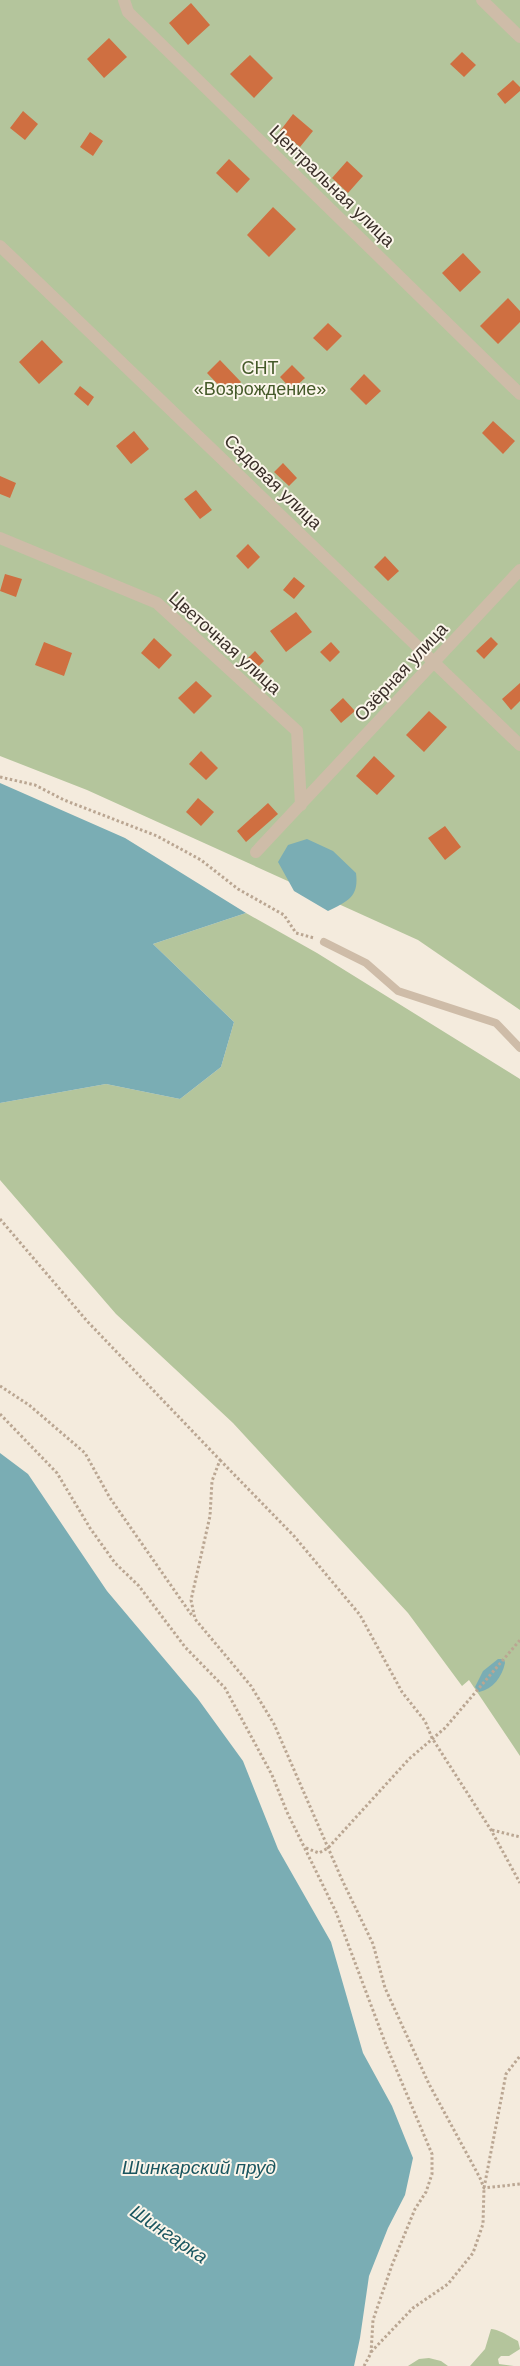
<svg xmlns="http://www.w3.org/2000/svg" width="520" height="2366" viewBox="0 0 520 2366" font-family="Arial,sans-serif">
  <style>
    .green { fill: #b4c59c }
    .water { fill: #7aadb4 }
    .building { fill: #cf6f41 }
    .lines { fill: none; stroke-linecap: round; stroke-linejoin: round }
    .path { stroke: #baa692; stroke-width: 3; stroke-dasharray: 2.5 2.5; stroke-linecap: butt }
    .lane { stroke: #cebca8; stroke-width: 8 }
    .street { stroke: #cebca8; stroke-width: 12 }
    .labels { text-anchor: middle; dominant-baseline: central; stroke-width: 4; stroke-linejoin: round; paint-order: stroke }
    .street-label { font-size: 18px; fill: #3a2f29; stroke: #fbf5ea }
    .park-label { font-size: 18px; fill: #455a2a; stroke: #fbf5ea }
    .water-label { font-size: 19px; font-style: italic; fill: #1a555f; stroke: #fbf5ea }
  </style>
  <rect width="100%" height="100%" fill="#f4ebdd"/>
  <!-- green -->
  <path class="green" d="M0,0H520V1010L418,940L87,790L0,756Z
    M246,913L317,953L520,1079V1756L469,1680L462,1686L408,1613L233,1423L116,1314L0,1180V1103L106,1084L180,1099L221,1067L234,1022L153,944Z
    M491,2329C499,2329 510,2337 518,2341L520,2349L509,2356H501L498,2359L499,2364L514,2366H470L485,2349Z
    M429,2358L441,2361L448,2366H408L419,2359Z"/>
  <!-- water -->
  <path class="water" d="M0,783L125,838L246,913L153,944L234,1022L221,1067L180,1099L106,1084L0,1103Z
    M307,839L333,851L356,873C359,897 348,901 328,911L294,891L278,862L288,845Z
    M0,1453L28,1474L107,1591L198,1699L243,1761L278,1849L331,1942L363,2053L392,2106L413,2158L405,2195L388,2228L369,2276L360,2338L354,2366H0Z
    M498,1659H504L505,1663C502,1677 493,1689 479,1692L475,1687L483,1671Z"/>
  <!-- building -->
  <path class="building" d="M191,3L210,25L188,45L169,23Z
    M109,38L127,57L104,78L87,59Z
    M462,52L476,65L464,77L450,64Z
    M250,55L273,78L254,98L230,74Z
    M513,80L520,87V91L505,104L497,94Z
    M23,111L38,124L25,140L10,128Z
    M293,114L313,131L300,147L280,131Z
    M90,132L103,141L93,156L80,147Z
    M229,159L250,179L237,193L216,173Z
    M347,161L363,176L348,193L332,178Z
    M273,207L296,229L269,257L247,235Z
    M463,253L481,272L460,292L442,273Z
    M508,298L520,311V322L498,344L480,326Z
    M328,323L342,336L327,351L313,338Z
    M42,340L63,362L39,384L19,362Z
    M220,360L241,382L228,395L207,373Z
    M292,365L305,378L292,390L280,377Z
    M364,374L381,391L366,405L350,389Z
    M80,386L94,397L88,406L74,394Z
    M493,421L515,441L503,454L482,433Z
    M134,431L149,449L131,464L116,446Z
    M283,463L297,478L289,486L274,472Z
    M0,476L16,483L10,498L0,494Z
    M196,490L212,510L200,519L184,499Z
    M248,544L260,557L248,569L236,556Z
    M385,556L399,571L388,581L374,567Z
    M5,574L22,579L16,597L0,591Z
    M294,577L305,586L294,599L283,590Z
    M296,612L312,632L286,652L270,631Z
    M491,637L498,644L484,659L476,651Z
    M154,638L172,655L159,669L141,653Z
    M44,642L72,653L64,676L35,665Z
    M331,642L340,652L330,662L320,652Z
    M255,651L264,661L253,672L244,662Z
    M196,681L212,696L194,714L178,698Z
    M520,683V701L511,710L502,699Z
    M343,698L355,711L341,723L330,710Z
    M429,711L447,727L424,752L406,735Z
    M201,751L218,768L206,780L189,764Z
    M374,756L395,776L377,795L356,776Z
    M198,798L214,812L201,826L186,812Z
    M268,803L278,814L246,842L237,831Z
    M445,826L461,847L445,860L428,838Z"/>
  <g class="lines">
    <!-- path -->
    <path class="path" d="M0,777L35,785L64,800L157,836L201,860L238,889L284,915L296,933L314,938
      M0,1219L87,1321L220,1460L212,1481L210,1516L191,1600L195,1619L251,1686L274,1724L343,1882L373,1944L385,1988L429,2084L480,2178L484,2188L520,2184
      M0,1386L29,1405L85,1453L110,1498L193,1617
      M0,1414L57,1473L90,1528L115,1563L139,1586L185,1647L225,1688L272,1775L287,1812L336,1912L386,2045L432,2154V2174L426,2192L415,2209L392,2265L373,2320L371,2353L364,2366
      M220,1460L294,1536L360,1615L402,1692L425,1721L432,1738L491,1830L520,1883
      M492,1830L520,1837
      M306,1848L319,1853L328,1848L409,1759L445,1728L520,1640
      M371,2352L413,2308L448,2284L473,2253L483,2224L484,2188L506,2074L520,2056"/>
    <!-- lane -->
    <path class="lane" d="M324,942L366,963L398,991L496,1023L520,1048"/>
    <!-- street -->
    <path class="street" d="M124,0L128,12L520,394
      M482,0L520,37
      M0,246L520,745
      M0,538L157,603L297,731L301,805
      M256,852L520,570"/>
  </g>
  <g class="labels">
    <!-- street labels -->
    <g class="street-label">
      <text transform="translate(332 186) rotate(44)">Центральная улица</text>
      <text transform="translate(273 482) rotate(44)">Садовая улица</text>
      <text transform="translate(225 643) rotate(42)">Цветочная улица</text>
      <text transform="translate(401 672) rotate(-47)">Озёрная улица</text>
    </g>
    <!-- park labels -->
    <g class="park-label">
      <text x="260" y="368">СНТ<tspan x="260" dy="21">«Возрождение»</tspan></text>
    </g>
    <!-- water labels -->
    <g class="water-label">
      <text x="199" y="2167">Шинкарский пруд</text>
      <text transform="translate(169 2234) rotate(34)">Шингарка</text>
    </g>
  </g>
</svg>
